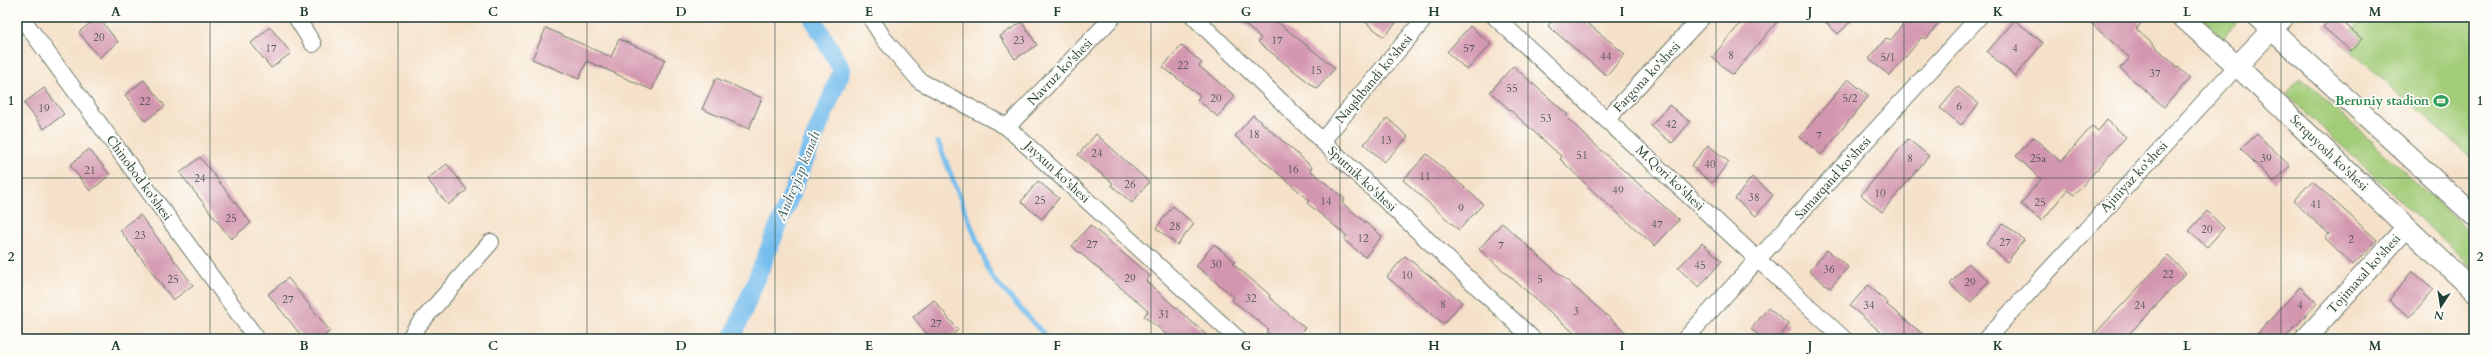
<svg xmlns="http://www.w3.org/2000/svg" width="2491" height="356" viewBox="0 0 2491 356" font-family="Cardo,serif">
  <style>
    .green { fill: #a2cc78; stroke: #608456 }
    .lines { fill: none; stroke-linecap: round; stroke-linejoin: round }
    .stream { stroke: #75bded; stroke-width: 5 }
    .canal { stroke: #75bded; stroke-width: 18 }
    .building { fill: #d396af }
    .minor-casing { stroke: #6a7668; stroke-width: 18 }
    .tertiary-casing { stroke: #6a7668; stroke-width: 22 }
    .minor { stroke: #fff; stroke-width: 16 }
    .tertiary { stroke: #fff; stroke-width: 20 }
    .grid { fill: none; stroke: #1f3d34; stroke-width: 1; stroke-opacity: 0.55 }
    .labels { text-anchor: middle; dominant-baseline: central; stroke-width: 3.5; stroke-linejoin: round; paint-order: stroke }
    .number-label { font-size: 11px; fill: #4c5353 }
    .street-label { font-size: 13px; fill: #1f3d34; stroke: #fdfcf7 }
    .leisure-label { font-size: 13px; font-weight: bold; fill: #27864d; stroke: #fdfcf7; text-anchor: end }
    .water-label { font-size: 14px; font-style: italic; fill: #345d62; stroke: #fdfcf7 }
    .neatline { fill: none; stroke: #1f3d34; stroke-width: 1.5 }
    .grid-label { font-size: 13px; text-anchor: middle; font-weight: bold; fill: #1f3d34 }
  </style>
  <rect width="100%" height="100%" fill="#fdfcf7"/>
  <filter id="ink" filterUnits="userSpaceOnUse"><feTurbulence type="fractalNoise" baseFrequency=".025" numOctaves="2"/><feDisplacementMap in="SourceGraphic" scale="8" xChannelSelector="R" yChannelSelector="G"/><feConvolveMatrix kernelMatrix="1 2 1 2 8 2 1 2 1" color-interpolation-filters="sRGB"/></filter>
  <filter id="wash" filterUnits="userSpaceOnUse"><feTurbulence type="fractalNoise" baseFrequency=".012" numOctaves="4" result="noise"/><feDisplacementMap in="SourceGraphic" scale="16" xChannelSelector="R" yChannelSelector="G"/><feGaussianBlur stdDeviation="0.9" result="paint"/><feColorMatrix in="noise" values="0 0 0 0 0 0 0 0 0 0 0 0 0 0 0 0 0 1.4 0 .05"/><feComposite in="paint" operator="in"/></filter>
  <g filter="url(#wash)">
    <rect width="100%" height="100%" fill="#f5e1c9"/>
    <!-- green -->
    <path class="green" d="M2201,17H2236L2239,20L2223,38Z
      M2365,17H2474V160L2341,42Z
      M2301,77L2474,236V269L2286,94Z"/>
    <g class="lines">
      <!-- stream -->
      <path class="stream" d="M938,142L991,276L1048,339"/>
      <!-- canal -->
      <path class="canal" d="M732,339L842,70L812,17"/>
    </g>
    <g id="blocks">
      <!-- building -->
      <path class="building" d="M98,17L118,42L99,58L79,32Z
        M1236,17H1271L1335,68L1317,89L1258,42L1261,38Z
        M1359,17H1401L1384,37Z
        M1555,17H1580L1625,54L1607,76L1548,26Z
        M1746,17H1781L1733,75L1712,57Z
        M1820,17H1855L1838,34Z
        M1909,17H1944L1926,39L1922,37L1890,76L1869,59L1886,38L1890,41Z
        M2084,17H2132L2141,24L2136,29L2190,78L2164,107L2120,68L2130,58Z
        M2332,17H2337L2362,39L2351,51L2323,27Z
        M2015,20L2043,43L2015,76L1987,52Z
        M1022,22L1037,45L1015,59L1000,36Z
        M1470,26L1491,44L1467,70L1447,52Z
        M270,27L291,53L271,68L251,43Z
        M546,28L611,57L619,39L665,59L652,90L587,61L579,79L532,59Z
        M1181,45L1202,63L1199,66L1235,96L1218,117L1197,99L1200,96L1163,67Z
        M1513,66L1568,115L1566,117L1603,152L1679,220L1655,246L1596,194L1560,159L1562,157L1490,92Z
        M716,78L762,98L749,129L702,109Z
        M1848,79L1869,96L1821,155L1800,137Z
        M144,80L165,106L145,121L125,95Z
        M1958,87L1979,104L1961,125L1940,108Z
        M44,88L64,114L44,129L24,103Z
        M1669,105L1690,122L1672,143L1651,126Z
        M1253,115L1312,167L1310,170L1345,199L1342,203L1382,236L1365,257L1344,240L1347,236L1307,203L1309,200L1235,136Z
        M1387,118L1408,137L1384,162L1364,144Z
        M2107,120L2126,137L2074,195L2067,190L2042,221L2021,204L2041,179L2016,156L2033,137L2061,162L2092,126L2098,131Z
        M1096,134L1149,182L1132,203L1111,185L1113,183L1078,155Z
        M2257,134L2290,166L2274,182L2241,149Z
        M1908,139L1929,156L1882,212L1861,195Z
        M1708,145L1729,162L1712,183L1691,166Z
        M89,149L110,175L90,191L70,165Z
        M1427,154L1483,204L1459,230L1403,180Z
        M200,157L251,223L231,239L180,173Z
        M447,164L467,190L448,205L427,179Z
        M1752,177L1773,195L1756,216L1735,199Z
        M1038,181L1059,198L1042,219L1021,202Z
        M2312,181L2377,240L2353,265L2325,238L2329,234L2293,201Z
        M1173,206L1194,224L1177,245L1156,228Z
        M2207,211L2224,228L2207,247L2189,231Z
        M140,215L193,285L173,300L120,230Z
        M1502,223L1541,258L1634,339H1581L1499,267L1479,249Z
        M2003,223L2024,240L2007,262L1986,244Z
        M1090,225L1150,276L1146,281L1211,339H1172L1144,316L1148,311L1072,246Z
        M1702,243L1722,261L1699,287L1678,268Z
        M1214,244L1235,262L1233,264L1270,295L1269,297L1305,328L1295,339H1275L1266,331L1268,329L1232,300L1234,297L1196,266Z
        M1827,250L1848,267L1830,288L1809,271Z
        M1405,256L1462,302L1444,324L1387,277Z
        M2168,256L2186,273L2140,323L2123,339H2090Z
        M1968,263L1989,281L1971,302L1950,284Z
        M2412,271L2434,289L2410,317L2389,300Z
        M288,278L330,331L320,339H304L268,294Z
        M1868,285L1888,303L1887,305L1929,339H1889L1850,306Z
        M2300,287L2317,303L2284,339H2253Z
        M934,300L958,330L947,339H931L913,317Z
        M1768,308L1789,325L1777,339H1763L1751,329Z"/>
    </g>
  </g>
  <g filter="url(#ink)">
    <use href="#blocks" fill-opacity="0" stroke="#6a7668" stroke-width="1"/>
    <g class="lines">
      <!-- minor casing -->
      <g class="minor-casing">
        <path id="minor" d="M21,17L257,339
          M296,17L313,44
          M870,17L884,39L920,81L1007,127L1238,339
          M1194,17L1322,141L1533,339
          M1495,17L1844,339
          M1607,119L1702,17
          M1007,127L1113,17
          M1322,141L1426,17
          M409,339L416,328L491,242
          M1685,339L1979,17
          M1986,339L2237,66"/>
      </g>
      <!-- tertiary casing -->
      <g class="tertiary-casing">
        <path id="tertiary" d="M2182,17L2237,66L2474,291
          M2258,17L2474,216
          M2237,66L2284,17
          M2305,339L2406,228"/>
      </g>
      <!-- minor -->
      <use href="#minor" class="minor"/>
      <!-- tertiary -->
      <use href="#tertiary" class="tertiary"/>
    </g>
  </g>
  <!-- grid -->
  <path class="grid" d="M210,17V339M398,17V339M587,17V339M775,17V339M963,17V339M1151,17V339M1340,17V339M1528,17V339M1716,17V339M1904,17V339M2093,17V339M2281,17V339M17,178H2474"/>
  <!-- icons -->
  <defs>
    <g id="stadium-bare" transform="scale(1.2)"><path d="M0-5a6.5 5 0 1 0 0 10a6.5 5 0 1 0 0-10ZM-3.5-1.8h7v3.6h-7Z" fill="#2e9e5b" stroke="#fdfcf7" stroke-width="2.5" paint-order="stroke"/></g>
  </defs>
  <g fill-rule="evenodd">
    <use href="#stadium-bare" x="2441" y="101"/>
  </g>
  <g class="labels">
    <!-- number labels -->
    <g class="number-label">
      <text x="99" y="37">20</text>
      <text x="1019" y="40">23</text>
      <text x="1277" y="40">17</text>
      <text x="271" y="48">17</text>
      <text x="1469" y="48">57</text>
      <text x="2015" y="48">4</text>
      <text x="1731" y="55">8</text>
      <text x="1606" y="56">44</text>
      <text x="1888" y="57">5/1</text>
      <text x="1183" y="65">22</text>
      <text x="1316" y="70">15</text>
      <text x="2155" y="73">37</text>
      <text x="1512" y="88">55</text>
      <text x="1216" y="98">20</text>
      <text x="1850" y="98">5/2</text>
      <text x="145" y="101">22</text>
      <text x="1959" y="106">6</text>
      <text x="44" y="108">19</text>
      <text x="1546" y="118">53</text>
      <text x="1671" y="124">42</text>
      <text x="1254" y="134">18</text>
      <text x="1819" y="135">7</text>
      <text x="1386" y="140">13</text>
      <text x="1097" y="153">24</text>
      <text x="1582" y="155">51</text>
      <text x="1910" y="158">8</text>
      <text x="2038" y="158">25a</text>
      <text x="2266" y="158">39</text>
      <text x="1710" y="164">40</text>
      <text x="1293" y="169">16</text>
      <text x="90" y="170">21</text>
      <text x="1425" y="176">11</text>
      <text x="200" y="178">24</text>
      <text x="1130" y="184">26</text>
      <text x="1618" y="190">49</text>
      <text x="1880" y="193">10</text>
      <text x="1754" y="197">38</text>
      <text x="1040" y="200">25</text>
      <text x="1326" y="201">14</text>
      <text x="2040" y="202">25</text>
      <text x="2316" y="204">41</text>
      <text x="1461" y="208">9</text>
      <text x="231" y="218">25</text>
      <text x="1657" y="224">47</text>
      <text x="1175" y="226">28</text>
      <text x="2207" y="229">20</text>
      <text x="140" y="235">23</text>
      <text x="1363" y="238">12</text>
      <text x="2351" y="239">2</text>
      <text x="2005" y="242">27</text>
      <text x="1092" y="244">27</text>
      <text x="1501" y="245">7</text>
      <text x="1216" y="264">30</text>
      <text x="1700" y="265">45</text>
      <text x="1829" y="269">36</text>
      <text x="2168" y="274">22</text>
      <text x="1407" y="275">10</text>
      <text x="1130" y="278">29</text>
      <text x="173" y="279">25</text>
      <text x="1540" y="279">5</text>
      <text x="1970" y="282">29</text>
      <text x="1251" y="298">32</text>
      <text x="288" y="299">27</text>
      <text x="1443" y="304">8</text>
      <text x="1869" y="305">34</text>
      <text x="2140" y="305">24</text>
      <text x="2300" y="305">4</text>
      <text x="1576" y="311">3</text>
      <text x="1164" y="314">31</text>
      <text x="936" y="323">27</text>
    </g>
    <!-- street labels -->
    <g class="street-label">
      <text transform="translate(1060 72) rotate(-46)">Navruz ko'shesi</text>
      <text transform="translate(1647 77) rotate(-47)">Fargona ko'shesi</text>
      <text transform="translate(1374 79) rotate(-50)">Naqshbandi ko'shesi</text>
      <text transform="translate(2329 153) rotate(44)">Serquyosh ko'shesi</text>
      <text transform="translate(1057 172) rotate(43)">Jayxun ko'shesi</text>
      <text transform="translate(2134 177) rotate(-47)">Ajiniyaz ko'shesi</text>
      <text transform="translate(139 178) rotate(54)">Chinobod ko'shesi</text>
      <text transform="translate(1670 178) rotate(43)">M.Qori ko'shesi</text>
      <text transform="translate(1833 178) rotate(-48)">Samarqand ko'shesi</text>
      <text transform="translate(1362 179) rotate(43)">Sputnik ko'shesi</text>
      <text transform="translate(2364 274) rotate(-48)">Tojimaxal ko'shesi</text>
    </g>
    <!-- leisure labels -->
    <g class="leisure-label">
      <text x="2429" y="101">Beruniy stadion</text>
    </g>
    <!-- water labels -->
    <g class="water-label">
      <text transform="translate(798 176) rotate(-68)">Andreyjap kanalı</text>
    </g>
  </g>
  <!-- margin -->
  <rect width="2491" height="356" fill="none" stroke="#fdfcf7" stroke-width="44"/>
  <!-- north arrow -->
  <g transform="translate(2441 306) rotate(192)" stroke="#fdfcf7" stroke-width="3" paint-order="stroke">
  <path d="M0-3L7 15L0 10L-7 15Z" fill="#1f3d34"/>
  <text y="-6" font-size="11" font-weight="bold" text-anchor="middle" fill="#1f3d34">N</text>
  </g>
  <rect x="22" y="22" width="2447" height="312" class="neatline"/>
  <g class="grid-label">
    <text x="116" y="16">A</text>
    <text x="304" y="16">B</text>
    <text x="493" y="16">C</text>
    <text x="681" y="16">D</text>
    <text x="869" y="16">E</text>
    <text x="1057" y="16">F</text>
    <text x="1246" y="16">G</text>
    <text x="1434" y="16">H</text>
    <text x="1622" y="16">I</text>
    <text x="1810" y="16">J</text>
    <text x="1998" y="16">K</text>
    <text x="2187" y="16">L</text>
    <text x="2375" y="16">M</text>
    <text x="11" y="105">1</text>
    <text x="2480" y="105">1</text>
    <text x="11" y="261">2</text>
    <text x="2480" y="261">2</text>
    <text x="116" y="350">A</text>
    <text x="304" y="350">B</text>
    <text x="493" y="350">C</text>
    <text x="681" y="350">D</text>
    <text x="869" y="350">E</text>
    <text x="1057" y="350">F</text>
    <text x="1246" y="350">G</text>
    <text x="1434" y="350">H</text>
    <text x="1622" y="350">I</text>
    <text x="1810" y="350">J</text>
    <text x="1998" y="350">K</text>
    <text x="2187" y="350">L</text>
    <text x="2375" y="350">M</text>
  </g>
</svg>
